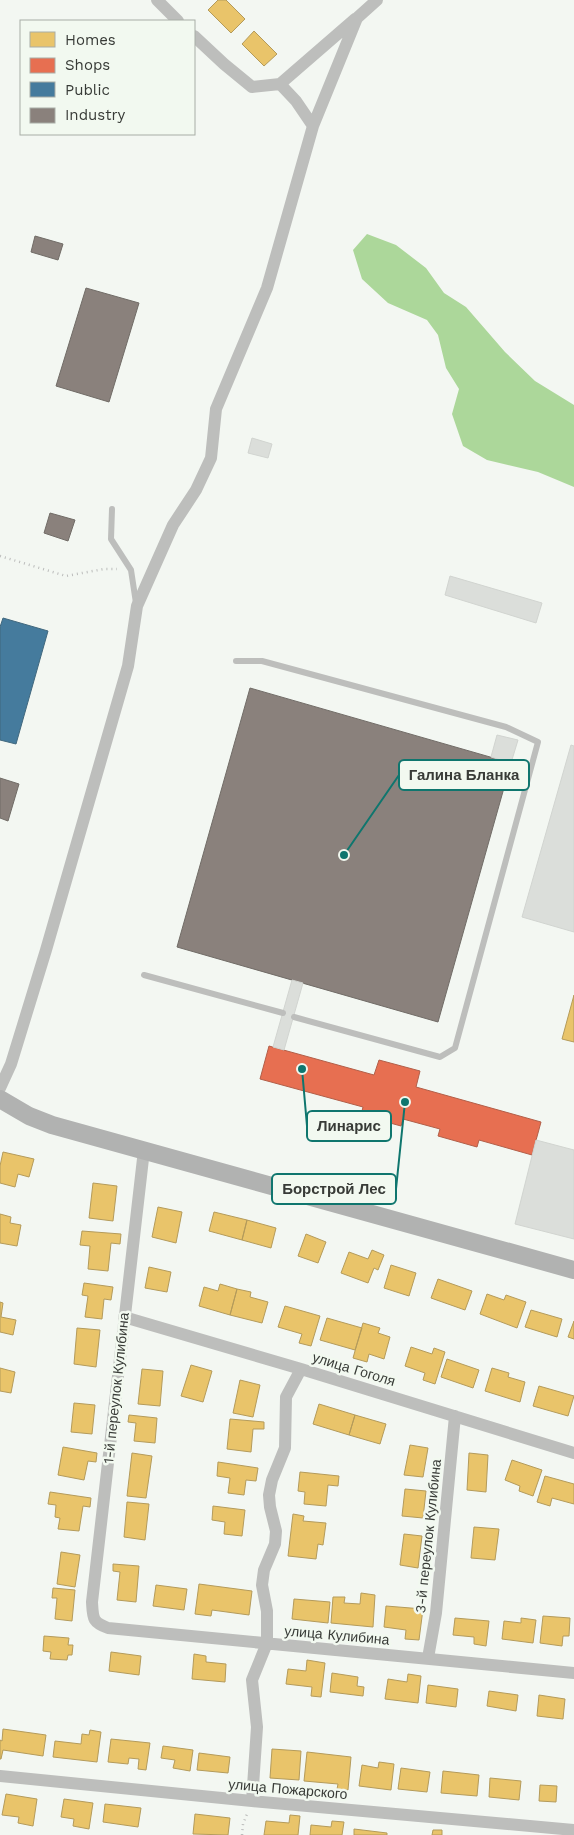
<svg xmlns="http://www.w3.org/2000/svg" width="574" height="1835" viewBox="0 0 574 1835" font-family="'Work Sans',sans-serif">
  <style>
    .water { fill: #acd79a }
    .homes { fill: #e9c46a; stroke: #b49b5b }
    .shops { fill: #e76f51; stroke: #b25f49 }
    .public { fill: #457b9d; stroke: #41687e }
    .industry { fill: #8a817c; stroke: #716c67 }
    .building { fill: #dbdeda; stroke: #d1d4d0 }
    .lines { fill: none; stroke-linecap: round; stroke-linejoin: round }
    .path { stroke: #bbbcbb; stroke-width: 2.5; stroke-dasharray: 1 4; stroke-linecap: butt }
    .lane { stroke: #bdbebc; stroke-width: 6 }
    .street { stroke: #bdbebc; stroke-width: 12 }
    .secondary { stroke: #b1b2b1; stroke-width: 18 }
    .labels { text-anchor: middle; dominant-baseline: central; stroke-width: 5; stroke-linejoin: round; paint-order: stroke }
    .street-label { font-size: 14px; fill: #383b37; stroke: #f2f9f0 }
    .leader { fill: none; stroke: #0f766e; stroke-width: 2 }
    .callout-dot { fill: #0f766e; stroke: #f2f9f0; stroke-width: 2 }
    .callout { fill: #f2f9f0; stroke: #0f766e; stroke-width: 2 }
    .callout-label { font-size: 15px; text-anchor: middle; font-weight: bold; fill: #383b37 }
  </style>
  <rect width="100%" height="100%" fill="#f3f7f2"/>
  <!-- water -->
  <path class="water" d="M367,234L396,245L426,268L444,293L466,307L505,352L535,381L574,405V487L538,472L487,460L463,446L452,414L459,389L446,368L438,335L427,320L388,303L362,279L353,250Z"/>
  <!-- homes -->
  <path class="homes" d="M218,0H226L245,19L231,33L208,10Z
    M254,31L277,54L264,66L242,44Z
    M574,995V1042L562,1039Z
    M3,1152L34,1159L29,1177L18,1174L15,1187L0,1183V1166Z
    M93,1183L117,1186L113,1221L89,1218Z
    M158,1207L182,1212L176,1243L152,1237Z
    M214,1212L247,1220L242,1240L209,1231Z
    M0,1214L11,1217L10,1223L21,1225L17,1246L0,1243Z
    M247,1220L276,1228L271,1248L242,1240Z
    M82,1231L121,1234L120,1244L111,1243L108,1271L88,1269L90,1246L80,1245Z
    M306,1234L326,1242L318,1263L298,1256Z
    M372,1250L384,1255L378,1270L374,1268L368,1283L341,1273L349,1252L368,1259Z
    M391,1265L416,1273L409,1296L384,1288Z
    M149,1267L171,1272L167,1292L145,1288Z
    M438,1279L472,1291L465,1310L431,1298Z
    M84,1283L113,1287L111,1300L104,1299L102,1319L85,1317L88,1296L82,1295Z
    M220,1284L237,1289L230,1315L199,1306L204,1287L218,1291Z
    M237,1289L251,1292L250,1297L268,1302L262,1323L230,1315Z
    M487,1294L504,1300L506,1295L526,1302L517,1328L480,1314Z
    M0,1302L3,1303L1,1317L16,1320L13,1335L0,1332Z
    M285,1306L320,1316L311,1346L299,1343L302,1334L278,1327Z
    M531,1310L562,1319L557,1337L525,1327Z
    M327,1318L362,1328L355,1350L320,1340Z
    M574,1321V1339L568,1337Z
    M363,1323L380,1328L378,1333L390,1337L384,1359L369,1354L367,1362L353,1358Z
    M77,1328L100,1330L96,1367L74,1364Z
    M411,1347L432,1354L434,1348L445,1352L435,1384L423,1380L425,1373L405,1366Z
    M447,1359L479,1370L473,1388L441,1377Z
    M191,1365L212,1371L203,1402L181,1396Z
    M0,1368L15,1372L11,1393L0,1391Z
    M492,1368L509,1373L508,1377L525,1382L520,1402L485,1391Z
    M142,1369L163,1371L160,1406L138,1404Z
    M240,1380L260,1385L253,1417L233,1413Z
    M539,1386L574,1396L568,1416L533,1406Z
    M74,1403L95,1405L92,1434L71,1432Z
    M319,1404L355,1415L349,1435L313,1424Z
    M129,1415L157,1418L155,1443L134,1441L136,1423L128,1422Z
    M355,1415L386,1424L380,1444L349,1435Z
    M230,1419L264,1422V1429H253L251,1452L227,1449Z
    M410,1445L428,1448L423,1477L404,1475Z
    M63,1447L97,1453L96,1462L88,1461L84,1480L58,1475Z
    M132,1453L152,1456L146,1498L127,1496Z
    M469,1453L488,1455L486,1492L467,1490Z
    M512,1460L542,1470L533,1496L519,1491L520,1486L505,1480Z
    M218,1462L258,1468L256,1481L246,1480L244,1495L228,1493L230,1478L217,1476Z
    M300,1472L339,1476L338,1486L328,1485L326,1506L304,1504L305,1492L298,1491Z
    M545,1476L574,1484V1504L552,1498L550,1506L537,1502Z
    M405,1489L426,1491L423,1518L402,1516Z
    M50,1492L91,1498L90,1507L83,1506L79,1531L58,1529L60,1518L55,1517L56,1505L48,1504Z
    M127,1502L149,1504L145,1540L124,1537Z
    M213,1506L245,1510L242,1536L224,1534L225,1522L212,1520Z
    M293,1514L304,1516L303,1521L326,1523L323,1545L318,1544L316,1559L288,1556Z
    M474,1527L499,1529L495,1560L471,1558Z
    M404,1534L422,1536L418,1568L400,1565Z
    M61,1552L80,1555L75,1587L57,1584Z
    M113,1564L139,1566L136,1602L117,1600L120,1572L113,1571Z
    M199,1584L252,1591L249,1615L212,1610L211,1616L195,1614Z
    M156,1585L187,1589L184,1610L153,1606Z
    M53,1588L75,1590L72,1621L55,1619L57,1598H52Z
    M361,1593L375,1595L373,1627L331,1623L333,1597H345L344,1603L360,1604Z
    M294,1599L330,1602L328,1623L292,1619Z
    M386,1606L423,1609L419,1640L405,1639L406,1630L384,1627Z
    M543,1616L570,1618L569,1636H563L562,1646L540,1643Z
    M455,1618L489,1621L486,1646L474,1644V1637L453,1635Z
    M521,1618L536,1620L533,1643L502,1639L504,1621L521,1623Z
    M44,1636L69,1638L68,1645H73L72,1655H68L67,1660L50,1659L51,1652L43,1651Z
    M111,1652L141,1656L139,1675L109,1671Z
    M194,1654L206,1656V1662L226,1664L225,1682L192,1679Z
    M307,1660L325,1663L321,1697L311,1696L312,1687L286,1684L288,1669L306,1671Z
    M332,1673L358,1677L357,1686L364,1687L363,1696L330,1692Z
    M408,1674L421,1676L418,1703L385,1699L388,1679L407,1682Z
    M428,1685L458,1689L456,1707L426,1703Z
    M489,1691L518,1695L516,1711L487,1706Z
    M539,1695L565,1699L563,1719L537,1716Z
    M3,1729L46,1735L43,1756L3,1750L1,1759H0V1740L2,1741Z
    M90,1730L101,1732L97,1762L53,1757L55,1741L81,1744L82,1734L89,1735Z
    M111,1739L150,1743L146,1770L138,1769L139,1759L129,1758L128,1764L108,1762Z
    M163,1746L193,1750L190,1771L173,1768L175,1760L161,1758Z
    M272,1749L301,1751L299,1780L270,1778Z
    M307,1752L351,1757L348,1790L337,1789L338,1784L304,1781Z
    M199,1753L230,1757L228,1773L197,1770Z
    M379,1762L394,1764L391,1790L359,1786L362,1765L378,1768Z
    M401,1768L430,1772L427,1792L398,1789Z
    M443,1771L479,1775L477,1796L441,1793Z
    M490,1778L521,1781L519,1800L489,1797Z
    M540,1785L557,1786L556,1802L539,1801Z
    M6,1794L37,1799L33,1826L18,1823L19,1817L2,1815Z
    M64,1799L93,1803L89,1829L73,1826L74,1819L61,1817Z
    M105,1804L141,1808L138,1827L103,1822Z
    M195,1814L230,1818L228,1835L193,1834Z
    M290,1815L300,1816L298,1835H264L266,1821L289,1823Z
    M332,1821L344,1822L342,1835H310L311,1825L331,1827Z
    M354,1829L387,1833V1835H354Z
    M433,1830H442V1835H432Z"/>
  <!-- shops -->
  <path class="shops" d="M269,1046L374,1075L379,1060L420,1071L416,1087L541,1122L532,1155L479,1140L477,1147L438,1136L440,1129L403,1119L401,1126L361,1115L363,1107L260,1079Z"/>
  <!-- public -->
  <path class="public" d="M3,618L48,631L16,744L0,740V627Z"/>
  <!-- industry -->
  <path class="industry" d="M35,236L63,244L58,260L31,252Z
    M86,288L139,303L109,402L56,386Z
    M50,513L75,520L68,541L44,533Z
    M250,688L511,763L438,1022L177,947Z
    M0,778L19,784L8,821L0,818Z"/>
  <!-- building -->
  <path class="building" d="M252,438L272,444L268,458L248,453Z
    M450,576L542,603L536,623L445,595Z
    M497,735L518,740L511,763L491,757Z
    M571,745L574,746V932L522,917Z
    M292,980L303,983L284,1050L273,1047Z
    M536,1140L574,1150V1239L515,1224Z"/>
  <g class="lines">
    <!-- path -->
    <path class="path" d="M0,556L66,576L104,569H117
      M242,1835L243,1824L247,1814"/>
    <!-- lane -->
    <path class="lane" d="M112,509L111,539L131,570L136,603
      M236,661H262L506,727L538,742L455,1048L440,1057L294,1017
      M144,975L283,1013"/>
    <!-- street -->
    <path class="street" d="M157,0L178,21
      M194,36L224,64L252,87L280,84
      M280,84L355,19
      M280,84L296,101L313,126
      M0,1088L11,1064L46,950L128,666L137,606L173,525L196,490L211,458L216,409L267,288L313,126L357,18L377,0
      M144,1150L92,1602C93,1618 92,1622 108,1628L574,1673
      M124,1317L301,1369L574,1453
      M428,1658L436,1613L455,1416
      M0,1776L252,1801L574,1830
      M252,1801L257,1727L252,1680L267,1643V1611L262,1585L264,1570L275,1544L276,1531L270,1507L269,1495L272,1480L285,1448L286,1397L301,1369"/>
    <!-- secondary -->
    <path class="secondary" d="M0,1099L29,1116L52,1125L574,1270"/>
  </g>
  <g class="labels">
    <!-- street labels -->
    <g class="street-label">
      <text transform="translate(354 1369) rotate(17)">улица Гоголя</text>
      <text transform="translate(116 1388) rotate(-84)">1-й переулок Кулибина</text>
      <text transform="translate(428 1536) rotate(-84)">3-й переулок Кулибина</text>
      <text transform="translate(337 1635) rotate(5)">улица Кулибина</text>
      <text transform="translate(288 1789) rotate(5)">улица Пожарского</text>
    </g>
  </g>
  <!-- callouts -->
  <path class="leader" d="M344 855L399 775M302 1069L307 1126M405 1102L396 1189"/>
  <g class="callout-dot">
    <circle cx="344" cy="855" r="5"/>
    <circle cx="302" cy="1069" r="5"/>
    <circle cx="405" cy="1102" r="5"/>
  </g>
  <g class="callout">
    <rect x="399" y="760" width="130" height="30" rx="5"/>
    <rect x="307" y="1111" width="84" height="30" rx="5"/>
    <rect x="272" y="1174" width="124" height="30" rx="5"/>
  </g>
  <g class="callout-label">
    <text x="464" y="780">Галина Бланка</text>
    <text x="349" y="1131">Линарис</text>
    <text x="334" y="1194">Борстрой Лес</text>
  </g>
  <!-- legend -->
  <rect x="20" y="20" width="175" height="115" fill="#f2f9f0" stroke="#a8ada6"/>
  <rect x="30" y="32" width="25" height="15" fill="#e9c46a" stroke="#a8ada6"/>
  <text x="65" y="45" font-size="15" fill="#383b37">Homes</text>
  <rect x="30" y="58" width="25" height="15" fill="#e76f51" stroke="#a8ada6"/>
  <text x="65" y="70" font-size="15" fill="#383b37">Shops</text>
  <rect x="30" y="82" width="25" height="15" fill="#457b9d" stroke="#a8ada6"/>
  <text x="65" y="95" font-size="15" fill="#383b37">Public</text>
  <rect x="30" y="108" width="25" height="15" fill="#8a817c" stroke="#a8ada6"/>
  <text x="65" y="120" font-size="15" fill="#383b37">Industry</text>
</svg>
